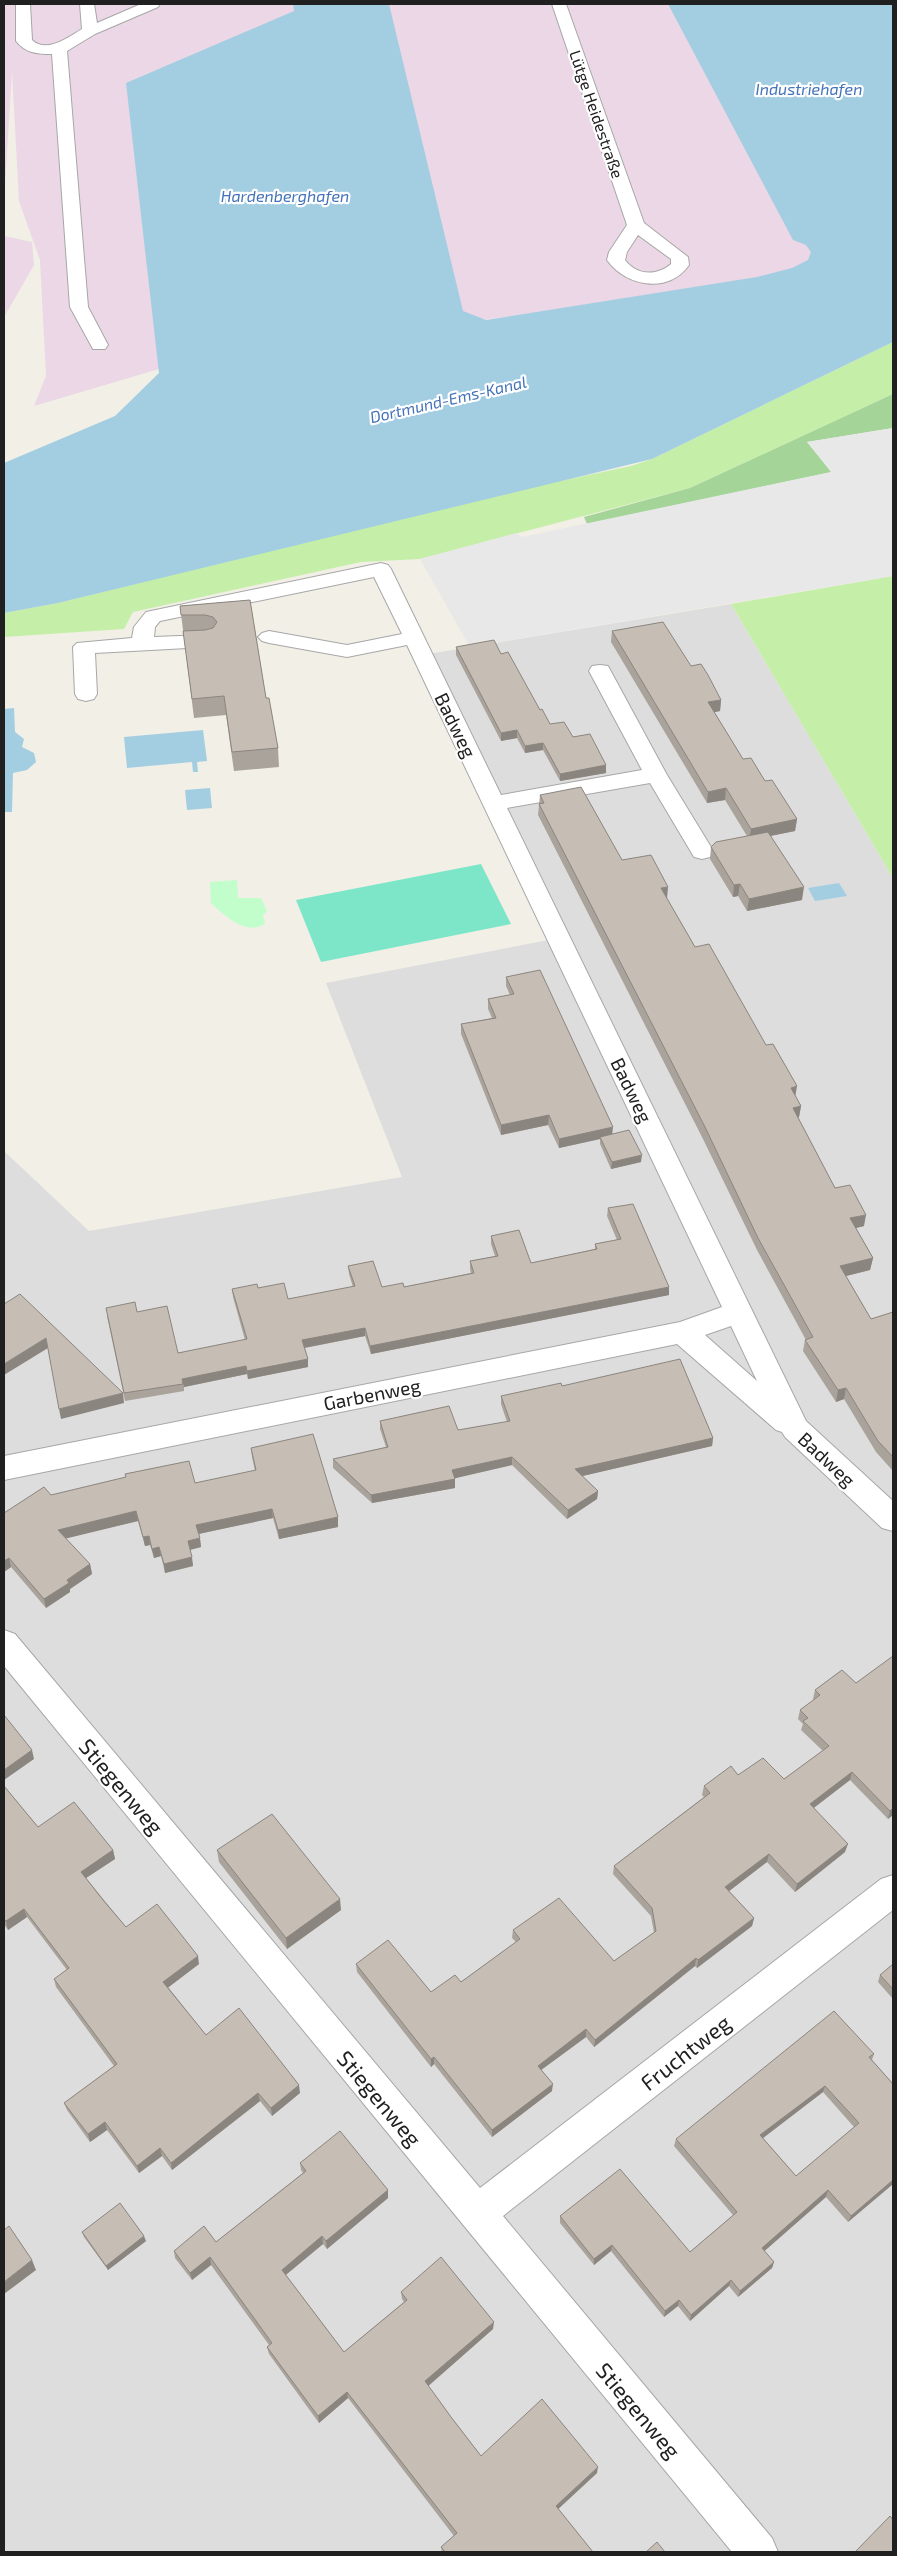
<svg xmlns="http://www.w3.org/2000/svg" width="897" height="2556" viewBox="0 0 897 2556" font-family="'Exo 2',sans-serif">
  <style>
    .residential { fill: #dedddd }
    .industrial { fill: #ebd7e6 }
    .grass { fill: #c5efa8 }
    .forest { fill: #a4d498 }
    .park { fill: #c1fecb }
    .pitch { fill: #7ee6c8 }
    .parking { fill: #e8e8e8 }
    .water { fill: #a3cee2 }
    .lines { fill: none; stroke-linecap: round; stroke-linejoin: round }
    .minor-casing { stroke: #a7a7a7; stroke-width: 2 }
    .minor { fill: #fff; fill-rule: evenodd }
    .wall { fill: #aaa39c; fill-rule: evenodd }
    .shaded-wall { fill: #8b857f }
    .building { fill: #c6beb5; stroke: #8b857f; fill-rule: evenodd }
    .labels { text-anchor: middle; dominant-baseline: central; stroke-width: 4.5; stroke-linejoin: round; paint-order: stroke }
    .far-water-label { font-size: 16px; font-style: italic; fill: #4473b9; stroke: #fff }
    .far-street-label { font-size: 16px; fill: #202020; stroke: #fff }
    .street-label { font-size: 19px; fill: #202020; stroke: #fff }
    .near-street-label { font-size: 22px; fill: #202020; stroke: #fff }
  </style>
  <rect width="100%" height="100%" fill="#f1efe6"/>
  <!-- residential -->
  <path class="residential" d="M731,604L893,878V2552H4V1151L89,1231L402,1177L326,983L559,938L422,655Z"/>
  <!-- industrial -->
  <path class="industrial" d="M4,4H893V260L617,303L489,319L159,369L34,406L46,376L40,260L19,201L12,71L4,202Z
    M4,236L32,242L34,265L4,317Z"/>
  <!-- grass -->
  <path class="grass" d="M893,342V394L690,488L420,559L361,562L133,612L124,629L4,637V613L58,603L518,490L631,466L652,459Z
    M893,576V878L731,604Z"/>
  <!-- forest -->
  <path class="forest" d="M893,394V428L807,442L832,472L587,524L584,517L690,488Z"/>
  <!-- park -->
  <path class="park" d="M237,880L238,898H261L267,911L263,915L265,924C246,936 225,916 211,903L210,882Z"/>
  <!-- pitch -->
  <path class="pitch" d="M481,864L511,924L321,962L296,900Z"/>
  <!-- parking -->
  <path class="parking" d="M893,428V576L470,647L420,559L516,533L522,537L831,472L807,442Z"/>
  <!-- water -->
  <path class="water" d="M293,4H389L463,311L486,320L757,277L792,268L808,260L811,252L806,245L793,240L668,4H893V342L652,459L58,603L4,613V463L115,416L159,373L126,83L294,11Z
    M14,708L15,732L24,739L22,747L34,753L36,762L27,770L13,773L12,812H4V709Z
    M203,730L207,761L197,762L198,772H193L192,762L127,768L124,737Z
    M210,788L212,808L187,810L185,790Z
    M839,883L847,896L815,901L808,888Z"/>
  <g class="lines">
    <!-- minor casing -->
    <g class="minor-casing">
      <path id="minor" d="M16,4H30L32,40C46,54 69,37 82,29L80,4H94L97,23L141,4H160L158,7L95,34L67,51L88,307L108,345L105,349H93L70,307L52,54C37,54 25,53 16,41Z
        M552,4H566L644,223L688,257L689,265C669,294 626,287 607,260L609,252L627,225ZM638,235L671,259V264C657,276 637,276 625,260L627,252Z
        M381,563L388,565L391,569L501,795L642,770L589,671L592,666L600,665L608,666L667,775L714,852L710,857L702,859L694,857L650,783L507,808L806,1421L893,1501V1531L882,1528L785,1437L782,1432L776,1430L677,1344L4,1480V1456L680,1322L722,1307L407,645L347,657L269,643L262,641L258,637L262,633L269,631L347,645L402,634L374,577L160,621L155,627L154,637L206,635L213,637L217,641L213,645L206,647L95,653L97,694L94,699L86,701L78,699L75,694L73,647L77,643L132,638L134,627L146,612ZM731,1326L757,1381L705,1335Z
        M4,1630L15,1634L480,2188L881,1879L893,1875V1910L503,2216L772,2538L778,2552H732L4,1666Z"/>
    </g>
    <!-- minor -->
    <use href="#minor" class="minor"/>
  </g>
  <!-- wall -->
  <path class="wall" d="M250,600L266,698L278,748L279,767L234,771L226,715L194,718L180,606Z
    M612,631L691,666L721,700L720,711L714,712L743,759L765,781L797,819L795,831L771,836L802,900L747,911L738,896L733,897L710,859L711,847L747,836L725,800L707,803L611,642Z
    M456,647L501,654L550,724L573,737L606,765V773L560,781L543,750L525,753L517,738L501,741L456,655Z
    M540,795L622,860L667,899L695,947L766,1045L801,1106L799,1117L798,1118L835,1188L864,1226L856,1228L873,1258L870,1270L846,1276L871,1319L893,1312V1471L876,1452L844,1399L836,1402L803,1351L805,1340H806L757,1250L703,1139L538,815Z
    M506,977L612,1134L641,1162L611,1169L600,1144V1139L559,1148L548,1125L501,1135L461,1034V1024L492,1018L488,1009V999L510,995L506,986Z
    M608,1208L669,1287V1295L371,1354L365,1336L305,1348L308,1367L248,1379L247,1374L184,1387V1391L125,1401L107,1316L137,1312L178,1353L245,1340L233,1297L232,1289L258,1288L288,1299L353,1287L349,1274L348,1266L382,1287H404L471,1273L470,1269V1261L495,1256L491,1244V1236L531,1263L595,1249V1244L617,1240L607,1216Z
    M562,1386L713,1438L712,1446L582,1476L598,1491L597,1499L567,1519L512,1465L454,1478L455,1488L372,1503L333,1468V1459L386,1447L380,1429V1421L458,1430L507,1422L501,1404V1396Z
    M251,1448L338,1527L279,1539L273,1518L199,1534L201,1547L190,1550L193,1566L165,1573L161,1556L154,1558L150,1545L145,1546L138,1521L65,1538L90,1564L92,1574L70,1589V1592L46,1608L11,1567L4,1572V1513L51,1495L195,1483L255,1471L252,1457Z
    M842,1670L893,1815L888,1819L850,1780L814,1808L845,1852L795,1892L767,1862L729,1891L754,1918L752,1926L697,1968L695,1966L594,2047L586,2037L541,2070L552,2091L492,2137L434,2064L431,2067L357,1972L356,1964L431,1992L461,1982L516,1942L512,1938L513,1930L614,1961L654,1933L651,1916L613,1874L614,1866L704,1797L702,1795L704,1786L738,1775L784,1779L823,1751L801,1730L803,1724L798,1719L800,1710L814,1700L813,1699L815,1690Z
    M4,1786L38,1827L113,1850L115,1859L86,1878L126,1927L199,1964L168,1987L206,2035L300,2093L272,2116L260,2101L172,2170L162,2156L139,2173L107,2130L90,2142L67,2110L64,2103L114,2066L56,1987L54,1979L67,1970L27,1917L8,1930L4,1924Z
    M217,1850L341,1910L287,1949L219,1862Z
    M893,1964V1999L878,1982L880,1975Z
    M874,2054L872,2060L893,2084V2184L848,2222L826,2197L764,2251L774,2262L772,2268L738,2297L729,2286L690,2321L678,2306L664,2317L611,2251L594,2265L560,2223V2216L690,2252L733,2215L674,2146L676,2139ZM823,2092L854,2127L796,2176L763,2138Z
    M300,2163L388,2190V2198L327,2249L323,2244L286,2275L344,2352L404,2302L402,2299L401,2292L493,2329L428,2386L451,2417L481,2456L597,2473L558,2509L593,2552H442L441,2547L454,2536L348,2398L319,2423L269,2354L267,2347L269,2345L211,2265L192,2280L175,2258L174,2251L216,2242L303,2173L301,2170Z
    M82,2232L146,2241L108,2270L84,2237Z"/>
  <!-- shaded-wall -->
  <path class="shaded-wall" d="M721,700L720,711L706,714L708,702Z
    M517,730V738L501,741V733Z
    M543,743V750L525,753V746Z
    M606,765V773L560,781V774Z
    M726,788L725,800L707,803L708,792Z
    M797,819L795,831L749,840L751,829Z
    M740,884L738,896L733,897L734,885Z
    M668,887L667,899L661,888Z
    M804,887L802,900L747,911L749,899Z
    M797,1086L795,1098L791,1088Z
    M801,1106L799,1117L791,1119L793,1108Z
    M549,1115L548,1125L501,1135V1125Z
    M613,1127L612,1136L600,1137V1139L559,1148V1139Z
    M642,1155L641,1162L611,1169L612,1162Z
    M866,1215L864,1226L848,1230L850,1218Z
    M873,1258L870,1270L838,1278L840,1266Z
    M669,1287V1295L371,1354L370,1346Z
    M365,1328V1336L303,1348L302,1340Z
    M46,1338L48,1348L4,1375V1364Z
    M308,1359V1367L248,1379L247,1371Z
    M246,1366L247,1374L184,1387L182,1379Z
    M846,1388L844,1399L836,1402L838,1390Z
    M123,1393L124,1403L61,1419L59,1409Z
    M713,1438L712,1446L574,1478L575,1469Z
    M512,1457V1465L452,1479V1470Z
    M455,1479V1488L372,1503L371,1495Z
    M598,1491L597,1499L567,1519L568,1510Z
    M272,1509L273,1518L198,1534L196,1525Z
    M136,1511L138,1521L60,1540L58,1530Z
    M338,1517V1527L279,1539L278,1530Z
    M149,1536L150,1545L145,1546L143,1537Z
    M200,1538L201,1547L189,1550L188,1541Z
    M159,1547L161,1556L154,1558L152,1549Z
    M192,1557L193,1566L165,1573L164,1564Z
    M9,1558L11,1567L4,1572V1561Z
    M90,1564L92,1574L70,1589V1592L46,1608L44,1599L67,1580Z
    M32,1750L34,1759L4,1780V1770Z
    M852,1772L850,1780L808,1812L810,1804Z
    M893,1808V1815L888,1819L890,1811Z
    M848,1844L845,1852L795,1892L797,1884Z
    M113,1850L115,1859L83,1880L81,1872Z
    M769,1854L767,1862L724,1895L725,1887Z
    M340,1899L341,1910L287,1949L286,1938Z
    M24,1909L27,1917L8,1930L6,1921Z
    M754,1918L752,1926L697,1968L698,1960Z
    M198,1956L199,1964L165,1990L163,1982Z
    M696,1958L695,1966L594,2047L595,2040Z
    M586,2029V2037L537,2073L538,2066Z
    M434,2057V2064L431,2067V2059Z
    M553,2084L552,2091L492,2137V2130Z
    M299,2085L300,2093L272,2116L271,2108Z
    M825,2086L823,2092L759,2141L760,2135Z
    M258,2093L260,2101L172,2170L171,2163Z
    M105,2122L107,2130L90,2142L88,2134Z
    M160,2148L162,2156L139,2173L137,2166Z
    M893,2180V2184L848,2222L851,2216Z
    M388,2190V2198L327,2249L326,2241Z
    M828,2190L826,2197L760,2255L762,2248Z
    M144,2236L146,2241L108,2270L106,2266Z
    M322,2236L323,2244L283,2277L282,2270Z
    M612,2245L611,2251L594,2265V2259Z
    M210,2257L211,2265L192,2280L190,2273Z
    M32,2260L36,2270L4,2294V2282Z
    M774,2262L772,2268L738,2297L740,2291Z
    M731,2280L729,2286L690,2321L691,2315Z
    M679,2300L678,2306L664,2317L665,2311Z
    M494,2322L493,2329L426,2388L425,2381Z
    M347,2392L348,2398L319,2423L318,2416Z
    M598,2467L597,2473L555,2512L556,2506Z"/>
  <!-- building -->
  <path class="building" d="M250,600L266,698H269L278,748L232,752L224,696L192,699L183,631L205,630L213,628L217,622L213,617L205,615H181L180,606Z
    M663,622L691,666L701,664L708,675L721,700L708,702L743,759L751,758L765,781L772,780L797,819L751,829L726,788L708,792L612,631Z
    M494,640L501,654L508,652L540,710L542,709L550,724L564,722L573,737L590,734L606,765L560,774L543,743L525,746L517,730L501,733L456,647Z
    M581,787L622,860L651,855L668,887L661,888L695,947L709,944L766,1045L773,1044L797,1086L791,1088L801,1106L793,1108L835,1188L850,1185L866,1215L850,1218L873,1258L840,1266L871,1319L893,1312V1457L878,1441L846,1388L838,1390L805,1340L813,1337L758,1238L705,1127L539,804L544,803L540,795Z
    M768,832L804,887L749,899L740,884L734,885L711,847L716,842Z
    M540,970L613,1127L559,1139L549,1115L501,1125L461,1024L496,1018L488,999L514,994L506,977Z
    M629,1130L642,1155L612,1162L600,1137Z
    M633,1204L669,1287L370,1346L365,1328L302,1340L308,1359L247,1371L246,1366L182,1379L183,1384L124,1393L106,1308L135,1302L137,1312L167,1306L178,1353L247,1339L232,1289L257,1284L258,1288L284,1283L288,1299L355,1286L348,1266L373,1261L382,1287L403,1283L404,1287L474,1273L470,1261L498,1256L491,1236L519,1230L531,1263L597,1249L595,1244L621,1239L608,1208Z
    M20,1294L123,1393L59,1409L46,1338L4,1364V1304Z
    M680,1359L713,1438L575,1469L598,1491L568,1510L512,1457L452,1470L455,1479L371,1495L333,1459L388,1447L380,1421L449,1406L458,1430L510,1421L501,1396L561,1383L562,1386Z
    M313,1434L338,1517L278,1530L272,1509L196,1525L200,1538L188,1541L192,1557L164,1564L159,1547L152,1549L149,1536L143,1537L136,1511L58,1530L90,1564L67,1580L69,1583L44,1599L9,1558L4,1561V1513L44,1487L51,1495L126,1477L125,1474L189,1461L195,1483L256,1470L251,1448Z
    M893,1656V1808L890,1811L852,1772L810,1804L848,1844L797,1884L769,1854L725,1887L754,1918L698,1960L696,1958L595,2040L586,2029L538,2066L553,2084L492,2130L434,2057L431,2059L356,1964L388,1940L431,1992L455,1975L461,1982L520,1939L513,1930L559,1898L614,1961L656,1931L652,1908L614,1866L710,1793L704,1786L731,1766L738,1775L763,1758L784,1779L829,1746L803,1721L808,1718L800,1710L820,1695L815,1690L842,1670L856,1683Z
    M4,1715L32,1750L4,1770Z
    M4,1786L38,1827L74,1802L113,1850L81,1872L103,1900L126,1927L157,1904L198,1956L163,1982L206,2035L239,2008L299,2085L271,2108L258,2093L171,2163L160,2148L137,2166L105,2122L88,2134L64,2103L117,2064L54,1979L69,1968L24,1909L6,1921L4,1919Z
    M272,1814L340,1899L286,1938L217,1850Z
    M893,1964V1989L880,1975Z
    M834,2011L874,2054L869,2057L893,2084V2180L851,2216L828,2190L762,2248L774,2262L740,2291L731,2280L691,2315L679,2300L665,2311L612,2245L594,2259L560,2216L620,2169L690,2252L737,2212L676,2139ZM825,2086L859,2123L796,2176L760,2135Z
    M340,2131L388,2190L326,2241L322,2236L282,2270L344,2352L407,2300L401,2292L441,2257L494,2322L425,2381L451,2417L481,2456L542,2399L598,2467L556,2506L593,2552H445L441,2547L457,2533L347,2392L318,2416L267,2347L272,2343L210,2257L190,2273L174,2251L204,2226L216,2242L306,2171L300,2163Z
    M120,2203L144,2236L106,2266L82,2232Z
    M9,2226L32,2260L4,2282V2230Z
    M890,2516L893,2520V2552H855Z
    M657,2542L665,2552H646Z"/>
  <g class="labels">
    <!-- far-water labels -->
    <g class="far-water-label">
      <text x="809" y="88">Industriehafen</text>
      <text x="285" y="195">Hardenberghafen</text>
      <text transform="translate(448 399) rotate(-13)">Dortmund-Ems-Kanal</text>
    </g>
    <!-- far-street labels -->
    <g class="far-street-label">
      <text transform="translate(597 114) rotate(71)">Lütge Heidestraße</text>
    </g>
    <!-- street labels -->
    <g class="street-label">
      <text transform="translate(456 725) rotate(64)">Badweg</text>
      <text transform="translate(632 1090) rotate(64)">Badweg</text>
      <text transform="translate(372 1394) rotate(-11)">Garbenweg</text>
      <text transform="translate(827 1459) rotate(43)">Badweg</text>
    </g>
    <!-- near-street labels -->
    <g class="near-street-label">
      <text transform="translate(122 1786) rotate(50)">Stiegenweg</text>
      <text transform="translate(685 2052) rotate(-38)">Fruchtweg</text>
      <text transform="translate(380 2098) rotate(50)">Stiegenweg</text>
      <text transform="translate(639 2410) rotate(50)">Stiegenweg</text>
    </g>
  </g>
  <!-- border -->
  <rect width="897" height="2556" fill="none" stroke="#202020" stroke-width="10"/>
</svg>
